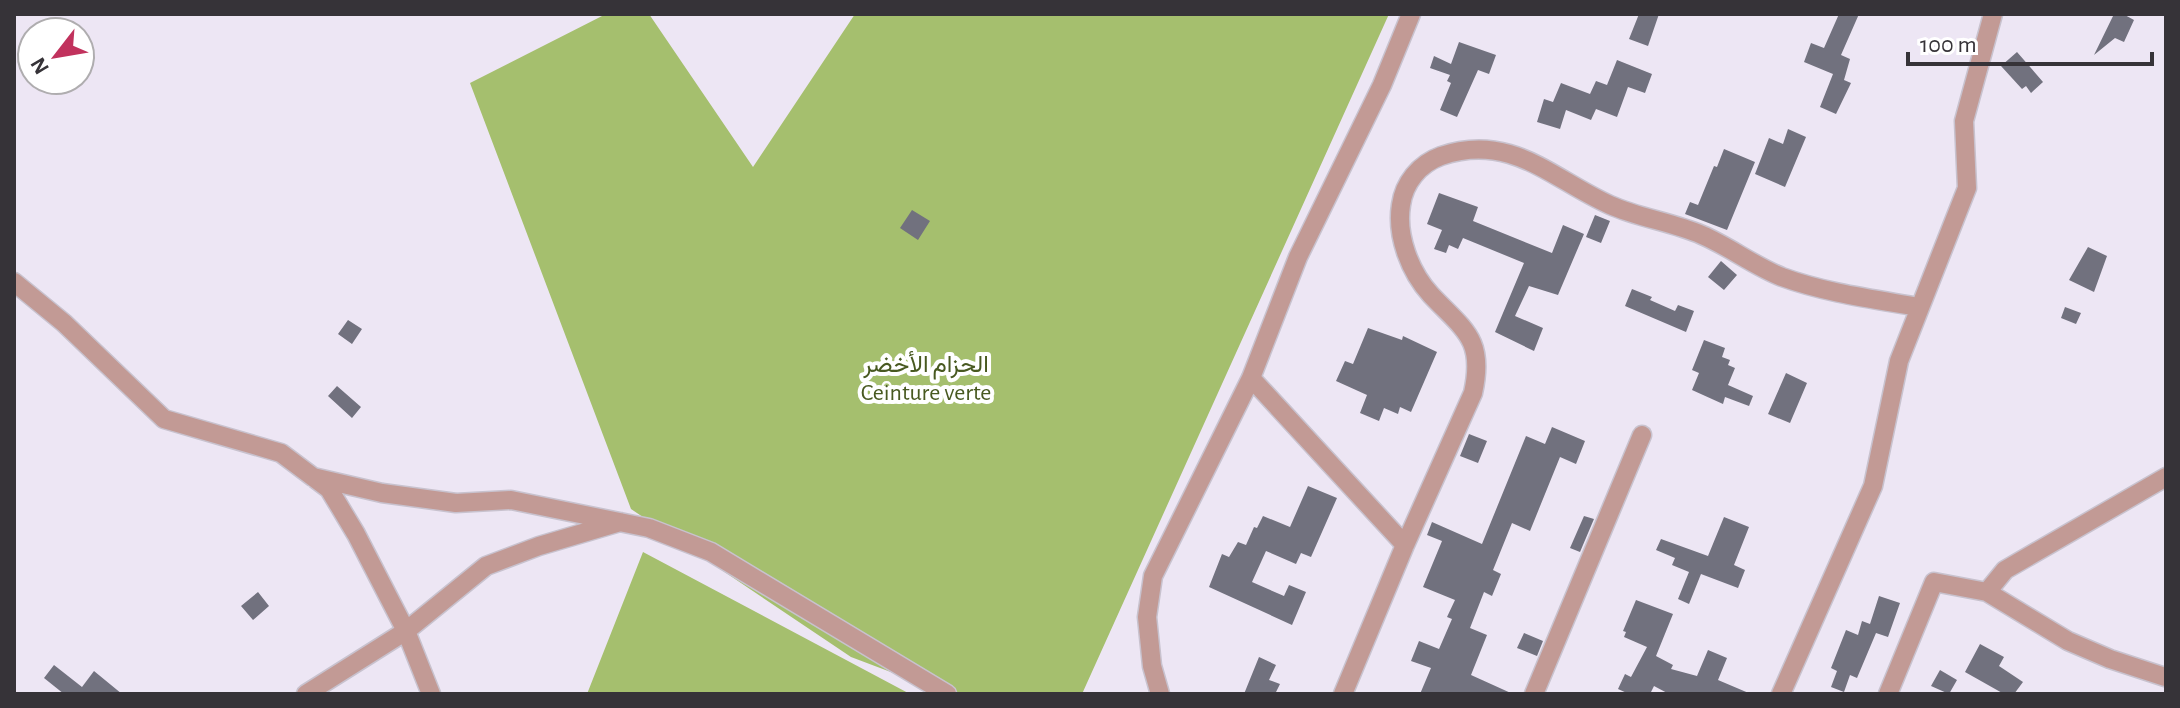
<svg xmlns="http://www.w3.org/2000/svg" width="2180" height="708" viewBox="0 0 2180 708" font-family="'Alegreya Sans',Vazirmatn,sans-serif">
  <style>
    .forest { fill: #a5bf6e }
    .building { fill: #71717e }
    .lines { fill: none; stroke-linecap: round; stroke-linejoin: round }
    .minor-casing { stroke: #c8c2ce; stroke-width: 21 }
    .minor { stroke: #c29a95; stroke-width: 18 }
    .labels { text-anchor: middle; dominant-baseline: central; stroke-width: 8; stroke-linejoin: round; paint-order: stroke }
    .park-label { font-size: 24px; fill: #485920; stroke: #fff }
  </style>
  <rect width="100%" height="100%" fill="#ede6f4"/>
  <!-- forest -->
  <path class="forest" d="M606,14H649L753,167L855,14H1389L1082,694H949L851,657L631,509L470,83Z
    M643,552L910,694H587Z"/>
  <!-- building -->
  <path class="building" d="M1639,14H1659L1648,46L1629,39Z
    M1839,14H1859L1841,55L1850,59L1844,80L1851,83L1836,114L1820,107L1833,74L1804,62L1811,43L1824,48Z
    M2114,14H2123L2134,20L2124,42L2115,38L2094,55Z
    M1459,42L1496,55L1489,74L1478,70L1457,117L1440,110L1451,83L1447,81L1450,75L1430,68L1434,56L1451,64Z
    M2017,52L2043,82L2031,93L2026,86L2022,89L2001,66Z
    M1617,60L1652,74L1645,93L1628,87L1617,117L1596,109L1591,120L1566,110L1560,129L1537,122L1544,99L1553,102L1561,83L1590,94L1596,81L1607,85Z
    M1788,129L1806,137L1785,187L1755,174L1769,138L1783,144Z
    M1724,149L1755,162L1727,230L1685,214L1690,202L1698,205L1714,166L1717,167Z
    M1439,193L1478,207L1473,221L1552,253L1563,225L1584,234L1558,295L1529,286L1515,316L1543,328L1534,351L1495,332L1524,263L1463,238L1458,249L1449,245L1446,253L1434,249L1442,230L1427,224Z
    M912,210L930,221L918,240L900,228Z
    M1595,215L1610,221L1601,243L1586,237Z
    M2088,247L2107,256L2094,292L2069,280Z
    M1721,261L1737,275L1724,290L1708,277Z
    M1632,289L1652,297L1650,300L1675,311L1678,305L1694,311L1686,332L1625,306Z
    M2065,307L2081,313L2076,324L2061,318Z
    M348,320L362,329L352,344L338,334Z
    M1368,328L1402,340L1403,336L1437,352L1411,412L1400,407L1398,414L1384,408L1379,421L1360,413L1367,395L1336,381L1345,361L1353,364Z
    M1704,340L1725,348L1722,357L1730,360L1728,365L1735,368L1728,385L1753,396L1749,406L1725,397L1723,404L1692,390L1699,373L1692,370Z
    M1786,373L1807,383L1790,423L1768,414Z
    M337,386L361,407L352,418L328,396Z
    M1552,427L1585,441L1576,464L1560,457L1530,531L1512,523L1493,570L1501,574L1492,596L1484,592L1470,628L1487,635L1471,675L1513,694H1420L1431,668L1411,661L1419,641L1439,649L1452,619L1447,617L1455,600L1423,587L1442,541L1427,535L1432,522L1482,544L1526,436L1545,444Z
    M1469,434L1487,441L1478,463L1460,456Z
    M1308,486L1337,498L1311,557L1301,553L1296,564L1266,551L1252,582L1284,596L1289,585L1306,592L1292,625L1209,587L1222,554L1229,557L1238,542L1246,545L1254,527L1257,528L1263,516L1290,527Z
    M1584,516L1594,519L1580,552L1570,548Z
    M1724,517L1749,527L1734,565L1745,570L1738,588L1701,574L1689,604L1678,599L1689,572L1672,565L1675,558L1656,550L1661,539L1708,556Z
    M258,592L269,606L253,620L241,606Z
    M1879,596L1900,603L1888,637L1876,633L1857,678L1850,675L1844,692L1831,687L1837,671L1831,668L1846,630L1858,635L1862,621L1870,624Z
    M1636,600L1673,614L1656,656L1673,665L1671,669L1697,676L1708,650L1727,658L1718,680L1751,694H1669L1654,686L1650,694H1629L1618,689L1625,674L1631,677L1647,647L1624,637L1626,632L1623,631Z
    M1524,633L1543,641L1537,656L1517,648Z
    M1980,644L2004,657L1999,666L2023,682L2014,694H2004L1965,672Z
    M1259,657L1276,665L1269,680L1280,684L1275,694H1244Z
    M54,665L82,687L94,671L122,694H64L44,678Z
    M1940,670L1957,680L1949,694L1931,686Z"/>
  <g class="lines">
    <!-- minor casing -->
    <g class="minor-casing">
      <path id="minor" d="M14,282L64,323L164,419L281,453L329,489L356,534L406,631L431,694
        M1251,378L1405,545
        M313,477L382,493L456,503L511,500L649,528L711,552L947,694
        M1987,592L2068,641L2110,659L2165,677
        M306,694L406,631L486,566L539,546L620,522
        M1160,694L1152,666L1147,617L1153,576L1251,378L1298,257L1382,85L1411,14
        M1343,694L1405,545L1473,393C1485,339 1464,330 1431,295C1410,272 1396,236 1401,205C1404,183 1419,164 1441,156C1511,132 1552,179 1610,205C1639,218 1672,222 1702,235C1730,247 1754,266 1782,277C1826,293 1873,299 1919,307
        M1534,694L1642,435
        M1781,694L1873,486L1899,361L1967,188L1964,121L1993,14
        M1888,694L1934,582L1987,592L2005,570L2166,477"/>
    </g>
    <!-- minor -->
    <use href="#minor" class="minor"/>
  </g>
  <g class="labels">
    <!-- park labels -->
    <g class="park-label">
      <text x="926" y="365">الحزام الأخضر<tspan x="926" dy="28">Ceinture verte</tspan></text>
    </g>
  </g>
  <!-- border -->
  <rect width="2180" height="708" fill="none" stroke="#363338" stroke-width="32"/>
  <!-- north arrow -->
  <g transform="translate(56 56) rotate(239)"><circle r="38" fill="#ffffff" stroke="#afadaf" stroke-width="2"/>
  <path d="M0-6L14 30L0 20L-14 30Z" fill="#c1325d"/>
  <text y="-12" font-size="22" font-weight="bold" text-anchor="middle" fill="#363338">N</text>
  </g>
  <!-- scale -->
  <path d="M1908 52v12h244v-12" fill="none" stroke="#363338" stroke-width="4"/>
  <text x="1920" y="52" font-size="24" fill="#363338" stroke="#ffffff" stroke-width="6" paint-order="stroke">100 m</text>
</svg>
